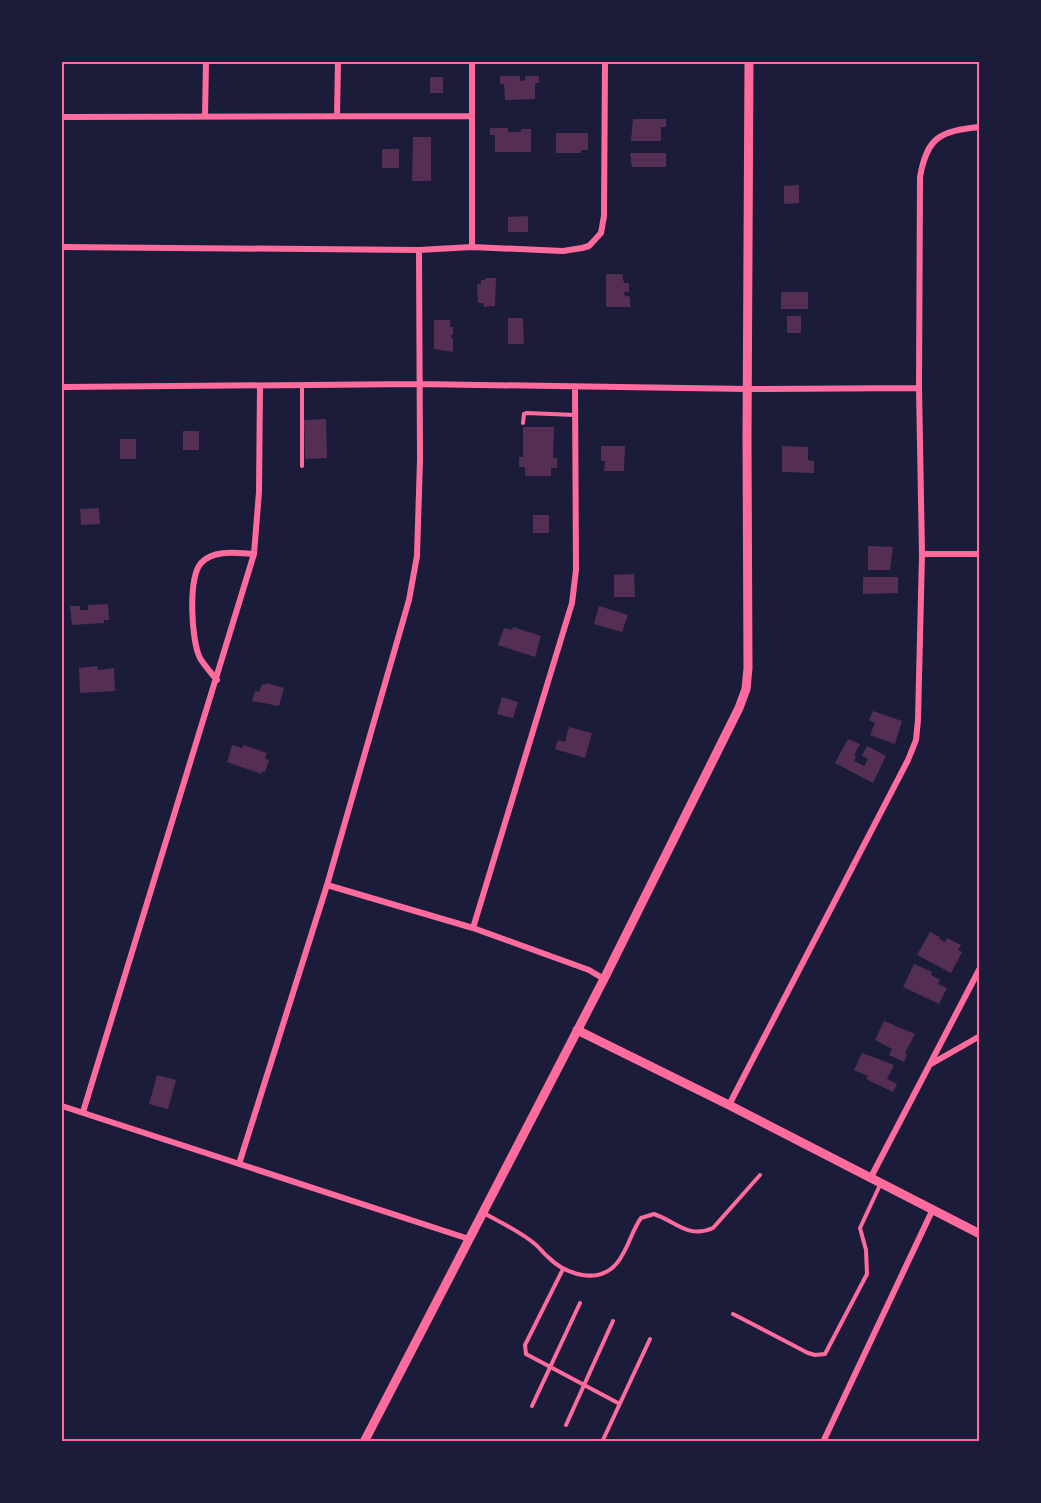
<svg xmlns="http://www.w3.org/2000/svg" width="1041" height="1503" viewBox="0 0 1041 1503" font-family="'Alegreya Sans',sans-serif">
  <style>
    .building { fill: #542f53 }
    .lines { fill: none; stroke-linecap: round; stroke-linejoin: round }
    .service { stroke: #ff6b9d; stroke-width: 4 }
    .minor { stroke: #ff6b9d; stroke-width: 6 }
    .tertiary { stroke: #ff6b9d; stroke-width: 9 }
    .neatline { fill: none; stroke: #ff6b9d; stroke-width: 2 }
  </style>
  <rect width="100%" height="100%" fill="#1b1b3a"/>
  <!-- building -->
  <path class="building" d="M500,76H520V81L525,80V76H539V83H535V99L505,100L504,84H500Z
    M430,77H443V93H430Z
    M633,119H666V127H661V141H631Z
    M490,128H508V132H521V129H531V152H495V135H490Z
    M556,133H588V150H581V153H556Z
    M413,137H431V181H412Z
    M382,149H399V168H382Z
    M630,153H666V167H632Z
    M799,185V203L784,204V186Z
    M528,216V232H508V217Z
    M606,274H622L624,283H629V292H624V295L630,297V307H606Z
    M485,278H496L495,306L484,307L483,303H478L477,284H481V280H485Z
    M781,292H808V309H781Z
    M787,316H801V333H787Z
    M508,318H523L524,344H508Z
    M434,320H450V327H453V335H451V338H453V352L434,349Z
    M326,419L327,458L305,459L304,420Z
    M523,427H554L553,458H557V468H551V476H525V467H519V457H523Z
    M183,431H199V450H183Z
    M120,439H136V459H120Z
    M601,446H625L624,471H604L605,461H601Z
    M782,446L808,447V460L814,461V473L782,472Z
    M99,508L100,524L81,525L80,509Z
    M533,515H549V533H533Z
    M868,546L893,547L890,570H868Z
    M634,574L635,597H614V575Z
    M863,577H898V593L863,594Z
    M108,604L109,620H104V623L72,625L70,606H80V610H88V605Z
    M599,606L628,615L622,632L594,624Z
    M513,627L541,636L535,657L498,645L504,628L512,630Z
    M97,666L98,670L114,668L115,691L80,693L79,668Z
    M266,683L284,688L279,706L252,701L255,691L259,692L262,684L266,685Z
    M502,697L518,702L513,718L497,714Z
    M873,711L902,721L895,744L870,735L875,723L869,720Z
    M569,727L592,733L585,758L555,749L558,740L565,742Z
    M848,739L860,744L854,755L856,756L854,761L864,766L868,759L862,756L867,746L886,756L873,783L835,763Z
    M232,745L242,748L244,745L267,753L265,758L269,760L265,772L262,771V774L227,762Z
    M930,932L940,937L939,939L945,942L947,938L961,945L958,950L962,952L951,973L917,955Z
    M914,964L932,972L931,975L940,980L938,984L947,988L939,1004L903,987Z
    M884,1021L915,1034L905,1053L907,1055L904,1062L889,1055L892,1049L875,1040Z
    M862,1053L894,1065L887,1079L897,1084L893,1092L866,1079L868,1076L854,1070Z
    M157,1075L176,1080L168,1109L149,1104Z"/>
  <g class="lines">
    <!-- service -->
    <path class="service" d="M302,386V466
      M523,423L524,414L527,413L575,415
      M484,1213C501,1223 520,1231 535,1244C540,1248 543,1253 548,1257C566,1275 599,1285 617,1263C628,1250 631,1232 641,1218L654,1214C677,1222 688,1239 713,1228L760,1175
      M563,1269L525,1345L526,1354L618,1403
      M733,1314L808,1353L815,1355L825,1354L867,1274L866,1250L860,1228L880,1185
      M532,1406L580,1303
      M566,1425L613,1321
      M602,1442L650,1339"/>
    <!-- minor -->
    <path class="minor" d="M205,115L206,62
      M337,115L338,62
      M62,117L471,116
      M62,247L419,250L472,247L563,251L582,248L589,246L601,233L604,216L605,62
      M472,247V62
      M62,387L418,384L748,389L919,388
      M922,554H980
      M217,680C211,673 204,665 200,658C191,640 188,578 201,563C214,549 237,553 254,554
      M327,885L473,928L589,970L604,979
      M473,928L572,603L576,570L575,387
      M931,1064L980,1036
      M729,1105L908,760L916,740L918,720L922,554L919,388L920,177C927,137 940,131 980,127
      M62,1106L469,1239
      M83,1112L254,554L259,492L260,386
      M239,1164L327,885L409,600L417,556L420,460L419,250
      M870,1179L980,968
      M823,1442L932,1211"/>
    <!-- tertiary -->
    <path class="tertiary" d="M577,1030L729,1105L980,1234
      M364,1442L604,979L739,708L746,689L748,668L747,438L749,62"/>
  </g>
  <!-- border -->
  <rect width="1041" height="1503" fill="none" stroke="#1b1b3a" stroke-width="126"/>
  <rect x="63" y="63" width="915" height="1377" class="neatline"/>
</svg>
